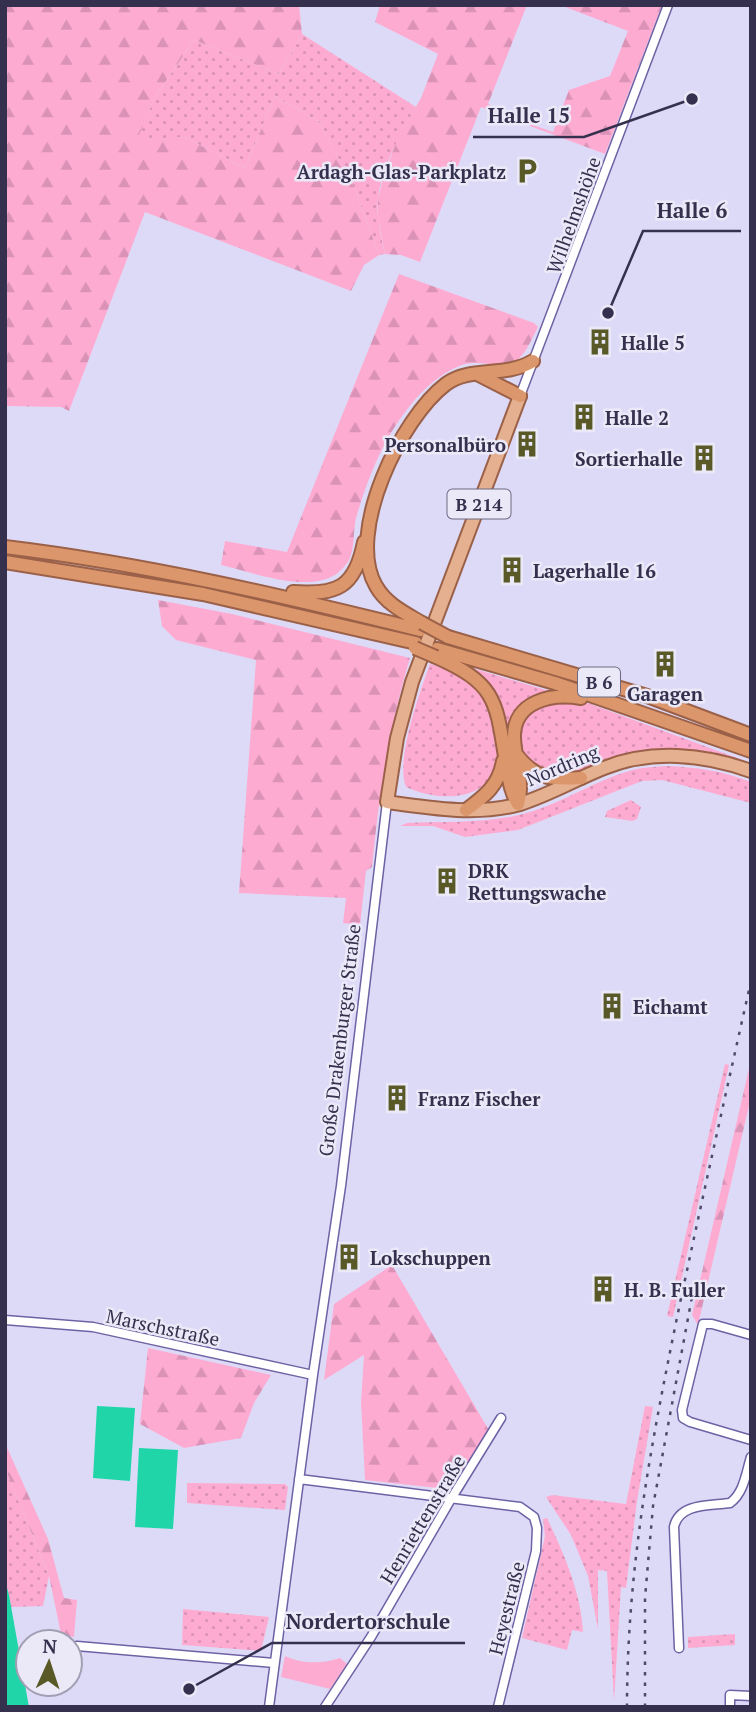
<svg xmlns="http://www.w3.org/2000/svg" width="756" height="1712" viewBox="0 0 756 1712" font-family="'PT Serif',serif">
  <style>
    .grass { fill: url(#grass-dots) }
    .forest { fill: url(#forest-firs) }
    .park { fill: #feabd2 }
    .water { fill: #20d6a9 }
    .lines { fill: none; stroke-linecap: round; stroke-linejoin: round }
    .minor-casing { stroke: #6d62a3; stroke-width: 11 }
    .primary-casing { stroke: #9b6148; stroke-width: 16 }
    .trunk-casing { stroke: #9b6148; stroke-width: 16 }
    .minor { stroke: #fff; stroke-width: 8 }
    .primary { stroke: #e5b090; stroke-width: 12 }
    .trunk { stroke: #dc966b; stroke-width: 12 }
    .rail { stroke: #4e4a67; stroke-width: 2.5; stroke-dasharray: 3.5 7; stroke-linecap: butt }
    .trunk-bridge-casing { stroke: #9b6148; stroke-width: 16; stroke-linecap: butt }
    .trunk-bridge { stroke: #dc966b; stroke-width: 12 }
    .labels { text-anchor: middle; dominant-baseline: central; stroke-width: 5; stroke-linejoin: round; paint-order: stroke }
    .shield { fill: #ebe9f8; stroke: #6b6880; stroke-width: 2 }
    .shield-label { font-size: 18px; font-weight: bold; fill: #34304d }
    .poi-label { font-size: 19px; font-weight: bold; fill: #34304d; stroke: #ebe9f8; text-anchor: start }
    .street-label { font-size: 19px; fill: #34304d; stroke: #ebe9f8 }
    .leader { fill: none; stroke: #34304d; stroke-width: 2.5 }
    .callout-dot { fill: #34304d; stroke: #ebe9f8; stroke-width: 2.5 }
    .callout-label { font-size: 21px; text-anchor: middle; font-weight: bold; fill: #34304d; stroke: #ebe9f8; stroke-width: 5; stroke-linejoin: round; paint-order: stroke }
  </style>
  <defs>
    <pattern id="grass-dots" width="8" height="8" patternUnits="userSpaceOnUse" patternTransform="scale(1.75)"><rect width="8" height="8" fill="#feabd2"/><path d="M2 2h.1M6 6h.1" fill="none" stroke="#da93b6" stroke-width="1.8" stroke-linecap="round"/></pattern>
    <pattern id="forest-firs" width="22" height="20" patternUnits="userSpaceOnUse" patternTransform="scale(1.75)"><rect width="22" height="20" fill="#feabd2"/><path d="M5 1l3.5 6h-7zM16 11l3.5 6h-7z" fill="#da93b6"/></pattern>
  </defs>
  <rect width="100%" height="100%" fill="#dddaf8"/>
  <!-- grass -->
  <path class="grass" d="M302,34L416,107C400,135 382,166 378,199C376,217 381,236 385,254L379,255L354,187L319,122L275,96L245,168L184,137L136,141L155,97L194,40L279,74Z
    M430,664C448,669 468,677 481,692C490,703 493,719 495,732C496,740 500,751 498,759C491,803 438,802 406,787C395,761 420,691 430,664Z
    M475,669L549,691L532,698L520,709L516,788C508,739 509,708 475,669Z
    M545,701H582L751,763V766C706,749 660,745 613,758C594,763 577,775 556,775C511,775 505,721 545,701Z
    M666,766C696,767 723,771 751,782V803L662,780L642,781L518,830L465,837L433,826H400L407,823C449,821 489,824 530,812C564,802 594,781 629,771C641,767 654,767 666,766Z
    M631,800L641,807L637,819L632,821L605,817L607,811Z
    M725,1064L729,1065L673,1317L667,1316Z
    M645,1406L653,1407L637,1501L626,1588L621,1587L614,1701L607,1571L598,1570V1629L588,1576L571,1535L546,1497L552,1495L626,1504Z
    M5,1468L49,1576L43,1606L11,1607L5,1581Z
    M187,1483L285,1484L288,1487L285,1510L187,1503Z
    M547,1518C564,1554 581,1592 583,1632L572,1630L567,1650L522,1638L545,1536L543,1519Z
    M183,1609L269,1617L261,1651L182,1645Z
    M735,1634V1645L688,1648V1637Z"/>
  <!-- forest -->
  <path class="forest" d="M5,5H299L302,34L279,74L194,40L155,97L137,140L184,137L245,168L275,96L319,122L354,187L379,255L364,265L351,291L145,212L69,411L61,407L5,406Z
    M380,5H527L488,104L523,120L522,123L481,107L420,262L401,255L385,254L378,219V198L385,171L398,138L421,98L438,54L375,22Z
    M560,5H662L605,154L530,126V124L553,132L569,90L610,76L628,31Z
    M399,274L534,323L538,327C525,352 521,369 489,364C480,363 470,362 462,365C434,375 412,401 396,425C378,452 365,487 356,518C353,531 355,548 349,560C346,565 340,572 335,575C305,593 253,572 221,565L225,541L287,552Z
    M158,600L232,614L410,658C389,727 379,795 372,867L366,871L360,925L343,923L346,898L239,893L256,660L176,640L162,626Z
    M751,1060V1097L698,1325L692,1315Z
    M392,1265L490,1432L455,1490L365,1480L361,1402L364,1355L324,1380L334,1304Z
    M148,1348L271,1375L254,1403L241,1438L184,1448L140,1424Z
    M5,1443L48,1539L64,1598L77,1600L74,1637L61,1634L49,1576L5,1468Z"/>
  <!-- park -->
  <path class="park" d="M285,1656C301,1664 323,1664 340,1658L347,1664L330,1689L281,1677Z"/>
  <!-- water -->
  <path class="water" d="M97,1406L135,1408L130,1481L93,1478Z
    M139,1448L178,1450L173,1529L135,1527Z
    M5,1581L9,1595L29,1707H5Z"/>
  <g class="lines">
    <!-- minor casing -->
    <g class="minor-casing">
      <path id="minor" d="M520,396L668,5
        M5,1320L93,1327L313,1375
        M751,1335L712,1324H703L682,1410L683,1418L690,1422L751,1440
        M299,1479L520,1507L534,1517L537,1528L536,1551L498,1707
        M77,1646L274,1663
        M679,1648L674,1527C679,1503 709,1506 730,1503C744,1493 746,1473 751,1457
        M269,1707L313,1375L341,1186L387,802
        M325,1707L371,1637L451,1499L501,1418
        M730,1707V1695L751,1696"/>
    </g>
    <!-- primary casing -->
    <g class="primary-casing">
      <path id="primary" d="M520,396L412,682L397,738L387,802C429,808 478,816 520,804C549,795 576,779 604,768C651,749 704,754 751,771"/>
    </g>
    <!-- trunk casing -->
    <g class="trunk-casing">
      <path id="trunk" d="M477,374L520,396
        M5,547C146,564 283,596 420,630
        M5,562L203,594L416,643
        M293,592C337,595 355,588 364,542
        M422,623C405,613 386,604 376,586C345,533 401,418 446,384C470,366 505,378 533,361
        M448,637L647,696L751,735
        M437,649L555,683L751,751
        M436,657C497,684 496,701 506,763C509,778 510,791 518,804
        M516,754C535,779 551,780 581,778
        M518,804C524,782 515,760 514,738C513,701 552,693 581,698
        M466,810C485,796 499,785 503,761"/>
    </g>
    <!-- minor -->
    <use href="#minor" class="minor"/>
    <!-- primary -->
    <use href="#primary" class="primary"/>
    <!-- trunk -->
    <use href="#trunk" class="trunk"/>
    <!-- rail -->
    <path class="rail" d="M627,1707C627,1566 652,1439 680,1303C703,1195 727,1088 751,981
      M645,1707V1598L653,1506L694,1286"/>
    <!-- trunk-bridge casing -->
    <g class="trunk-bridge-casing">
      <path id="trunk-bridge" d="M422,623L448,637
        M415,648L436,657"/>
    </g>
    <!-- trunk-bridge -->
    <use href="#trunk-bridge" class="trunk-bridge"/>
  </g>
  <!-- icons -->
  <defs>
    <g id="parking-bare" transform="scale(2.1)"><path d="M-3.5-5.5H1a3.5 3.5 0 0 1 0 7H-1V5.5H-3.5ZM-1-3.4V-.6H.8a1.4 1.4 0 0 0 0-2.8Z" fill="#585926" stroke="#ebe9f8" stroke-width="2.5" paint-order="stroke"/></g>
    <g id="building-bare" transform="scale(2.1)"><path d="M-4-6H4V6H1V3H-1V6H-4ZM-2.5-4.3h1.7v1.8h-1.7ZM.8-4.3h1.7v1.8H.8ZM-2.5-1h1.7V.8h-1.7ZM.8-1h1.7V.8H.8Z" fill="#585926" stroke="#ebe9f8" stroke-width="2.5" paint-order="stroke"/></g>
  </defs>
  <g fill-rule="evenodd">
    <use href="#parking-bare" x="527" y="171"/>
    <use href="#building-bare" x="600" y="342"/>
    <use href="#building-bare" x="584" y="417"/>
    <use href="#building-bare" x="527" y="444"/>
    <use href="#building-bare" x="704" y="458"/>
    <use href="#building-bare" x="512" y="570"/>
    <use href="#building-bare" x="665" y="664"/>
    <use href="#building-bare" x="447" y="881"/>
    <use href="#building-bare" x="612" y="1006"/>
    <use href="#building-bare" x="397" y="1098"/>
    <use href="#building-bare" x="349" y="1257"/>
    <use href="#building-bare" x="603" y="1289"/>
  </g>
  <g class="labels">
    <!-- shield labels -->
    <g class="shield">
      <rect x="447.5" y="489.5" width="63" height="29" rx="5"/>
      <rect x="578" y="667.5" width="42" height="29" rx="5"/>
    </g>
    <g class="shield-label">
      <text x="479" y="504">B 214</text>
      <text x="599" y="682">B 6</text>
    </g>
    <!-- poi labels -->
    <g class="poi-label">
      <text x="506" y="171" text-anchor="end">Ardagh-Glas-Parkplatz</text>
      <text x="621" y="342">Halle 5</text>
      <text x="605" y="417">Halle 2</text>
      <text x="506" y="444" text-anchor="end">Personalbüro</text>
      <text x="683" y="458" text-anchor="end">Sortierhalle</text>
      <text x="533" y="570">Lagerhalle 16</text>
      <text x="665" y="693" text-anchor="middle">Garagen</text>
      <text x="468" y="870">DRK<tspan x="468" dy="22">Rettungswache</tspan></text>
      <text x="633" y="1006">Eichamt</text>
      <text x="418" y="1098">Franz Fischer</text>
      <text x="370" y="1257">Lokschuppen</text>
      <text x="624" y="1289">H. B. Fuller</text>
    </g>
    <!-- street labels -->
    <g class="street-label">
      <text transform="translate(573 215) rotate(-70)">Wilhelmshöhe</text>
      <text transform="translate(562 765) rotate(-23)">Nordring</text>
      <text transform="translate(339 1040) rotate(-83)">Große Drakenburger Straße</text>
      <text transform="translate(163 1327) rotate(12)">Marschstraße</text>
      <text transform="translate(422 1519) rotate(-59)">Henriettenstraße</text>
      <text transform="translate(506 1608) rotate(-76)">Heyestraße</text>
    </g>
  </g>
  <!-- callouts -->
  <path class="leader" d="M692 99L584 137H473M608 313L643 231H741M189 1689L272 1643H465"/>
  <g class="callout-dot">
    <circle cx="692" cy="99" r="7"/>
    <circle cx="608" cy="313" r="7"/>
    <circle cx="189" cy="1689" r="7"/>
  </g>
  <g class="callout-label">
    <text x="529" y="123">Halle 15</text>
    <text x="692" y="218">Halle 6</text>
    <text x="368" y="1629">Nordertorschule</text>
  </g>
  <!-- border -->
  <rect width="756" height="1712" fill="none" stroke="#34304d" stroke-width="14"/>
  <!-- north arrow -->
  <g transform="translate(49 1663) rotate(3)"><circle r="33" fill="#ebe9f8" stroke="#a29fb4" stroke-width="2"/>
  <path d="M0-5L12 26L0 18L-12 26Z" fill="#585926"/>
  <text y="-10" font-size="19" font-weight="bold" text-anchor="middle" fill="#34304d">N</text>
  </g>
</svg>
